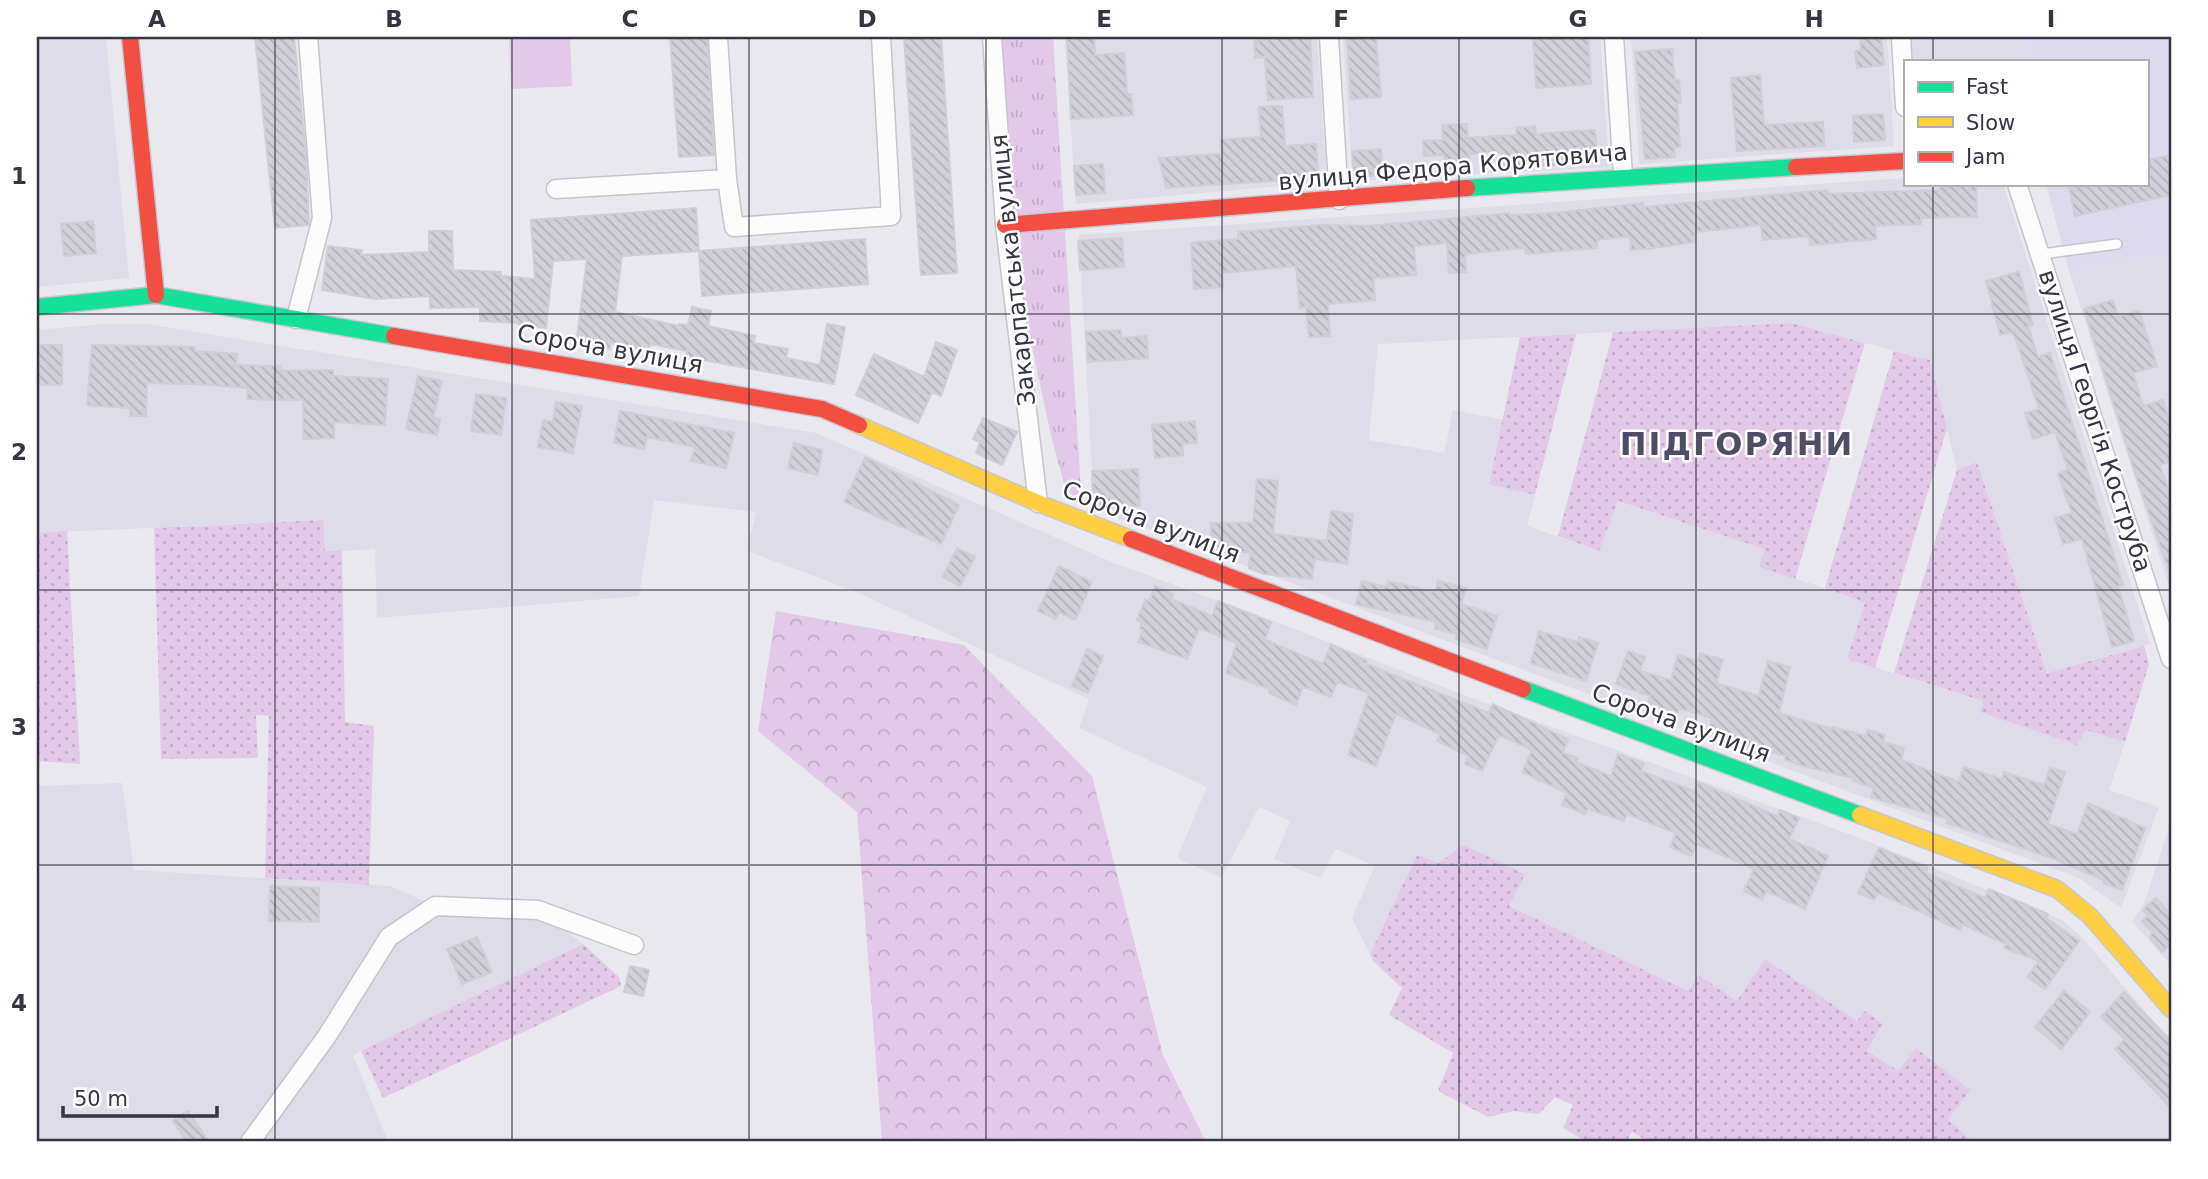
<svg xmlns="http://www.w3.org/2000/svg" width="2208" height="1179" viewBox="0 0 2208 1179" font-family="'DejaVu Sans',sans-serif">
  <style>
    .residential { fill: #dddce8 }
    .education { fill: #dcdaec }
    .grass { fill: url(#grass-dots) }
    .forest { fill: url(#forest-crowns) }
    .park { fill: url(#park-tufts) }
    .pitch { fill: #e2c9e8 }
    .building { fill: url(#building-back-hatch); stroke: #ceced6; stroke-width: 2 }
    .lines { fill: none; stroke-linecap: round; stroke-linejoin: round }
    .lane-casing { stroke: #c5c5cc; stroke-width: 12 }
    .street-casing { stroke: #c5c5cc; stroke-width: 21 }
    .fast-casing { stroke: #c8c6d4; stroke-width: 19 }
    .slow-casing { stroke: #c8c6d4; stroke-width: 19 }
    .jam-casing { stroke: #c8c6d4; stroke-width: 19 }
    .lane { stroke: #fcfcfc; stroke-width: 9 }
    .street { stroke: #fcfcfc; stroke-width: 18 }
    .fast { stroke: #16e098; stroke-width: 16 }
    .slow { stroke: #ffcf43; stroke-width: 16 }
    .jam { stroke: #f24e42; stroke-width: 16 }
    .grid { fill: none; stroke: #353543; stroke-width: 2; stroke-opacity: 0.55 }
    .labels { text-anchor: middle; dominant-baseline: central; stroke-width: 5; stroke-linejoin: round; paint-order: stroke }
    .street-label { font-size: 24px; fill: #353543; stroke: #fff }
    .district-label { font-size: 32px; font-weight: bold; letter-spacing: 2px; fill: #4e4d65; stroke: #fff }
    .neatline { fill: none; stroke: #353543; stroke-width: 2.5 }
    .grid-label { font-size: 23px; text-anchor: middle; font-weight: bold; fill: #353543 }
  </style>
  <defs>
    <pattern id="grass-dots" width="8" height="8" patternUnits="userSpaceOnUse" patternTransform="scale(1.75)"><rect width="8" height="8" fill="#e2c9e8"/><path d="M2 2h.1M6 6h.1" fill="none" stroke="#c2adc8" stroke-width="1.8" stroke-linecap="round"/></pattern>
    <pattern id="forest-crowns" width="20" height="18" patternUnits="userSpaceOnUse" patternTransform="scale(1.75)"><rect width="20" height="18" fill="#e2c9e8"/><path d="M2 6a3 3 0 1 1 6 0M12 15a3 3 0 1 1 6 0" fill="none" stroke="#c2adc8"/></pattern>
    <pattern id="park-tufts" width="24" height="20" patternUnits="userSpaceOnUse" patternTransform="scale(1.75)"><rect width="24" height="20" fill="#e2c9e8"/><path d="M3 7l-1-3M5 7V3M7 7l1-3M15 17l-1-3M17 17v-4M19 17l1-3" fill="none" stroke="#c2adc8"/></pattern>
    <pattern id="building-back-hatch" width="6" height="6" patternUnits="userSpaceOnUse" patternTransform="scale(1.75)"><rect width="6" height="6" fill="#d1d0d8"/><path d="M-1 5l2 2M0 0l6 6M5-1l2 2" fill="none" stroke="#b4b3bb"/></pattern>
  </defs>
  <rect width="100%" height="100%" fill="#e8e8ee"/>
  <!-- residential -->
  <path class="residential" d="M37,37H106L129,278L37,287Z
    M1065,37H1317L1327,182L1076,204Z
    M1343,37H1600L1609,167L1353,181Z
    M1631,37H1887L1894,146L1639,164Z
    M1909,37H2027L2029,61H1911Z
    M1905,178V184H2003L2150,644L2047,673L1977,462L1957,470L1930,360L1791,323L1378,344L1369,440L1444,453L1453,410L1503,420L1489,483L1535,495L1527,526L1599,551L1617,501L1766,549L1759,567L1865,601L1848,659L1983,701L1981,712L2077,745L2086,730L2125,742L2109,790L2159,807L2121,908L2079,878L1094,509L1079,235Z
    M2171,254V593L2069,271Z
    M104,324H146L816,433L1114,563L1282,624L1461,694L1860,838L2062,920L2081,936L2171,1042V1142H1974L1948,1120L1969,1090L1916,1049L1898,1071L1867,1049L1883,1024L1865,1011L1857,1021L1765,959L1737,1001L1698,976L1690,991L1509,906L1450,856L1439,863L1417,855L1370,954L1352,918L1375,866L1335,849L1321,878L1274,859L1290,821L1259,807L1221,878L1177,858L1207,787L1079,728L1089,699L854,591L747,551L756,512L654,500L639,596L377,618L375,549L325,552L322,520L37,533V330Z
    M122,783L134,870L390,886L435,906L538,910L583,944L353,1055L388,1142H37V786Z
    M2171,821V965L2132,922L2145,901Z"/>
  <!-- education -->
  <path class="education" d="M2027,37H2171V254L2069,271L2046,184H2147V61H2029Z"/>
  <!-- grass -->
  <path class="grass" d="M1791,323L1865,343L1795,579L1759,567L1765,549L1618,501L1599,551L1558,536L1613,332Z
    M1576,334L1535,495L1489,484L1520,337Z
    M1894,351L1930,360L1947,428L1875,668L1847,659L1865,602L1825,588Z
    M1977,462L2047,673L2144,646L2149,664L2125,742L2086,730L2077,745L1980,712L1983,701L1894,673L1957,470Z
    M323,520L325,551H342L345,722L374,726L369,885L265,878L269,716L256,715L258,758L161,759L154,528Z
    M67,531L80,764L37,761V533Z
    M1463,845L1525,874L1509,906L1689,991L1698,975L1737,1001L1765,959L1857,1021L1865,1011L1883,1024L1867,1050L1898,1071L1916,1048L1970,1090L1948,1120L1974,1142H1649L1632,1132L1626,1142H1587L1563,1128L1573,1105L1555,1097L1539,1114L1514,1111L1488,1117L1438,1091L1453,1053L1389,1015L1402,988L1373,961L1370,954L1417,855L1439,863Z
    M583,944L619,977L621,986L383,1098L361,1051Z"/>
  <!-- forest -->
  <path class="forest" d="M776,611L964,645L1092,776L1163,1055L1206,1142H882L857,812L758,731Z"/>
  <!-- park -->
  <path class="park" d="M997,37H1053L1082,508L1065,487L1051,436L1020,290Z"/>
  <!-- pitch -->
  <path class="pitch" d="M509,37H570L572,86L511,89Z"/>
  <!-- building -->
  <path class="building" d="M255,37H294L306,155L309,225L275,228Z
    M670,37H707L714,155L679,157Z
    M904,37H941L957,273L921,275Z
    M1094,37L1095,55L1124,53L1127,94H1131L1133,115L1071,119L1067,39Z
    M1268,37H1310L1313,97L1268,100L1265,57L1255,58L1254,41L1268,40Z
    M1347,37H1376L1381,97L1351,99Z
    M1533,37H1588L1591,84L1536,88Z
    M1881,37L1884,65L1857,68L1855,51H1861L1860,38Z
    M1672,49L1675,81L1679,80L1681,103H1677L1680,147L1674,148L1675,157L1645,159L1635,52Z
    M1760,75L1764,125L1823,122L1824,146L1737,151L1731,78Z
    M1282,106L1285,146L1316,144L1318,178L1166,188L1159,158L1222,154L1221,140L1261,137L1259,107Z
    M1883,114L1885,140L1854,142L1853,116Z
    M1467,124L1468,138L1517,135L1516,128L1535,126L1536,134L1595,130L1597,162L1504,168L1502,152L1469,154L1470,168L1445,169L1444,155L1424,156L1423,141L1443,140L1442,125Z
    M1381,149L1382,175L1354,177L1352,151Z
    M2171,155V195L2075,216L2068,184H2147V160Z
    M1103,164L1105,193L1076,195L1074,166Z
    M1976,184L1977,217L1921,218V224L1875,226L1876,239L1810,245L1809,236L1763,240L1761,225L1695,232L1696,242L1647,249L1631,250L1630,236L1597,240V248L1526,254L1525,248L1465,254L1466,272L1449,273L1447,243L1414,246L1416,275L1373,278L1375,300L1328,304L1330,336L1309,337L1306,307L1300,308L1296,266L1222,273L1223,287L1194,289L1191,243L1238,239V232L1321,225L1369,226L1509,213V215L1555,213L1643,203V207L1827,190L1828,194L1940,190V185Z
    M696,208L699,251L622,256L615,312L679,326V324L688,325L692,307L711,311L708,326L755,336L754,343L788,349L786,358L820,365L827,324L845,327L834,384L686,357L687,351L650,344L649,351L611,343L610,349L576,345L587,259L553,261L546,328L519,325L520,323L480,321V307L430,308V296L375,299L322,290L328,246L362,250L361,255L429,252V231H452L453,270L501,272V276L535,279L531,220Z
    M93,221L96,253L64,256L61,224Z
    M1122,238L1124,267L1080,270L1078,241Z
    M865,239L868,284L702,296L699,251Z
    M2019,272L2033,325L2028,326L2038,357L2050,353L2123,585L2118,586L2134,641L2112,647L2082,539L2063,544L2055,518L2072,513L2058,474L2068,470L2055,432L2033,439L2025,413L2039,409L2015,337L2011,332L2000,335L1986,281Z
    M2113,300L2118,317L2139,311L2157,366L2133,373L2143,406L2163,400L2171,426V461L2160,465L2171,499V568L2168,569L2135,473L2084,309Z
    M1121,330V338L1147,336L1148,358L1088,362L1086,332Z
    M936,342L957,350L941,396L932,392L918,423L856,395L874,354L924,377Z
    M37,345H62V385H37Z
    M92,345L195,347V351L237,354L236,365L280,366V371L333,370V376L388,379L385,425L334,422V438L303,439V400L247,399L248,388L194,384L147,383L146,416H130V408L87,405Z
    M418,376L442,381L433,418L440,419L437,435L406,429Z
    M476,394L506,398L501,435L471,431Z
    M556,402L582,406L573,453L538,447L543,420L553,422Z
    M620,411L734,433L726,468L691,461L695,447L647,437L644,449L614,443Z
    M983,418L1017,432L1002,465L976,453L980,442L973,439Z
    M1195,421L1197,443L1182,444L1183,455L1155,458L1152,425Z
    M794,443L822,450L818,475L788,468Z
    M865,457L959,505L941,544L844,502Z
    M1138,469L1140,506L1093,508L1092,471Z
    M1257,479L1278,481L1273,534L1327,541L1331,511L1353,514L1347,564L1315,559L1312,579L1264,574L1249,568L1250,552H1211V523H1253Z
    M957,548L975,557L960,586L943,577Z
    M1059,566L1092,582L1075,620L1059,612L1055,619L1038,611Z
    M1362,581L1386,587L1388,581L1435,592L1438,581L1466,588L1461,604L1497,616L1487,649L1456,639L1457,634L1435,629L1436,622L1356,604Z
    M1155,586L1173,594L1171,599L1212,616L1218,601L1271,622L1265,640L1323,664L1331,644L1367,661L1366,664L1489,713L1493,704L1568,739L1563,753L1578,758L1576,762L1611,776L1618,754L1644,763L1641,771L1694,791L1698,782L1777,816L1780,810L1799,818L1789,839L1828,856L1805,909L1766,891L1762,900L1744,891L1754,869L1697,844L1691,856L1670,847L1676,833L1627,814L1624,821L1588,809L1585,814L1562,805L1567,793L1522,772L1532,750L1499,735L1482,771L1465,764L1469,756L1437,741L1440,734L1396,714L1376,766L1348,755L1369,693L1337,682L1331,697L1303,687L1296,705L1269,693L1270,689L1226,673L1237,643L1199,628L1187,659L1138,642L1143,630L1140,629L1142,622L1137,620L1145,600L1149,601Z
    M1539,631L1577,642L1579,637L1598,643L1586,681L1531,663Z
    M1087,649L1103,656L1088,693L1072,686Z
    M1628,651L1645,657L1640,671L1671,680L1678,655L1698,661L1700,653L1723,660L1716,683L1759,696L1768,661L1790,667L1779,713L1832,729L1833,727L1866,736L1868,730L1885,735L1883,742L1904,748L1901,760L1959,782L1964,767L2002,779L2004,772L2044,785L2050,768L2065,772L2048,824L2077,834L2088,803L2145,828L2122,890L2103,883L2104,880L2049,857L1947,823L1948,819L1871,797L1874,788L1853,781L1854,778L1807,767L1785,760L1786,756L1746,746L1747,741L1708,730L1712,718L1679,708L1678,713L1647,704L1650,696L1616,684Z
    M1879,848L1928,868L1926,873L1985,898L1989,889L2048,914L2046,918L2079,941L2045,989L2027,977L2039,961L2004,948L2006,944L1962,924L1960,930L1878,893L1874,900L1858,893Z
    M270,886L319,888V922L269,921Z
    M2156,898L2171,915V944L2162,952L2150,938L2152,932L2142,921L2148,916L2143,910Z
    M477,937L492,972L462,984L447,949Z
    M630,966L649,970L643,996L624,992Z
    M2064,991L2090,1012L2061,1049L2035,1027Z
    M2124,992L2171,1041V1108L2115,1049L2125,1039L2101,1017Z
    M188,1111L209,1142H187L173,1121Z"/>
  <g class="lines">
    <!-- lane casing -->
    <g class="lane-casing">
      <path id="lane" d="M2042,254L2117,244"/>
    </g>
    <!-- street casing -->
    <g class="street-casing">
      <path id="street" d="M992,37L1005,225L1038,503
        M1329,37L1339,200
        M1614,37L1623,176
        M1901,37L1905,107
        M727,179L734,227L891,216L881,37
        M2017,184L2171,659
        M556,189L727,179L718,37
        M296,319L322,218L308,37
        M250,1142L327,1036L389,937L435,906L538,910L634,945"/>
    </g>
    <!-- fast casing -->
    <g class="fast-casing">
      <path id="fast" d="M1467,188L1796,167
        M37,307L156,295L394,336
        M1523,689L1860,815"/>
    </g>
    <!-- slow casing -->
    <g class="slow-casing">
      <path id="slow" d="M859,425L1038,503L1131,539
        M1860,815L2057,889L2090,916L2171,1009"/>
    </g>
    <!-- jam casing -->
    <g class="jam-casing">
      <path id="jam" d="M130,37L156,295
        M1796,167L1905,161
        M1005,225L1467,188
        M394,336L822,409L859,425
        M1131,539L1523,689"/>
    </g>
    <!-- lane -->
    <use href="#lane" class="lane"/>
    <!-- street -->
    <use href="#street" class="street"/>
    <!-- fast -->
    <use href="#fast" class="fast"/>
    <!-- slow -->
    <use href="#slow" class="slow"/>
    <!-- jam -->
    <use href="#jam" class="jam"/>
  </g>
  <!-- grid -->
  <path class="grid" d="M275,37V1142M512,37V1142M749,37V1142M986,37V1142M1222,37V1142M1459,37V1142M1696,37V1142M1933,37V61M1933,184V1142M37,314H2171M37,590H2171M37,865H2171"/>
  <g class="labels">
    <!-- street labels -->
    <g class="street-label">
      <text transform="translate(1453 167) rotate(-5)">вулиця Федора Корятовича</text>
      <text transform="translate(1013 270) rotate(-96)">Закарпатська вулиця</text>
      <text transform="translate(610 349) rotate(10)">Сороча вулиця</text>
      <text transform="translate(2095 421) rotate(72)">вулиця Георгія Коструба</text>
      <text transform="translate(1151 522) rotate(21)">Сороча вулиця</text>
      <text transform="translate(1681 723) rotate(20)">Сороча вулиця</text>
    </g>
    <!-- district labels -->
    <g class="district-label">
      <text x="1737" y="444">ПІДГОРЯНИ</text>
    </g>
  </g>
  <!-- border -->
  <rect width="2208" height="1179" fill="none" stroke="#ffffff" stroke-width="77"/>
  <!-- legend -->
  <rect x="1904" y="60" width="245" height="126" fill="#ffffff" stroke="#aeaeb4" stroke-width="2"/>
  <rect x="1918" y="82" width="35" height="10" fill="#16e098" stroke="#aeaeb4" stroke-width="2"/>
  <text x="1966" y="94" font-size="21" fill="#353543">Fast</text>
  <rect x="1918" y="117" width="35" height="10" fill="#ffcf43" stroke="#aeaeb4" stroke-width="2"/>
  <text x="1966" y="130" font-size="21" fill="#353543">Slow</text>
  <rect x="1918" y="152" width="35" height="10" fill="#f24e42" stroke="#aeaeb4" stroke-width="2"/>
  <text x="1966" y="164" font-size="21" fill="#353543">Jam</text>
  <!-- scale -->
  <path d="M63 1106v10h154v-10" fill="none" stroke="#353543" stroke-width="3.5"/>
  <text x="74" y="1106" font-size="21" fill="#353543" stroke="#ffffff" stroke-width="5" paint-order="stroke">50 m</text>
  <rect x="38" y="38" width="2132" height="1102" class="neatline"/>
  <g class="grid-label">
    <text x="157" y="27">A</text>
    <text x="394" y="27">B</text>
    <text x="630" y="27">C</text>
    <text x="867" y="27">D</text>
    <text x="1104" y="27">E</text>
    <text x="1341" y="27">F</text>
    <text x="1578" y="27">G</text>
    <text x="1814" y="27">H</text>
    <text x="2051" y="27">I</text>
    <text x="19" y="184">1</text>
    <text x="19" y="460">2</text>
    <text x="19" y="735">3</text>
    <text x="19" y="1011">4</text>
  </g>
</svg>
